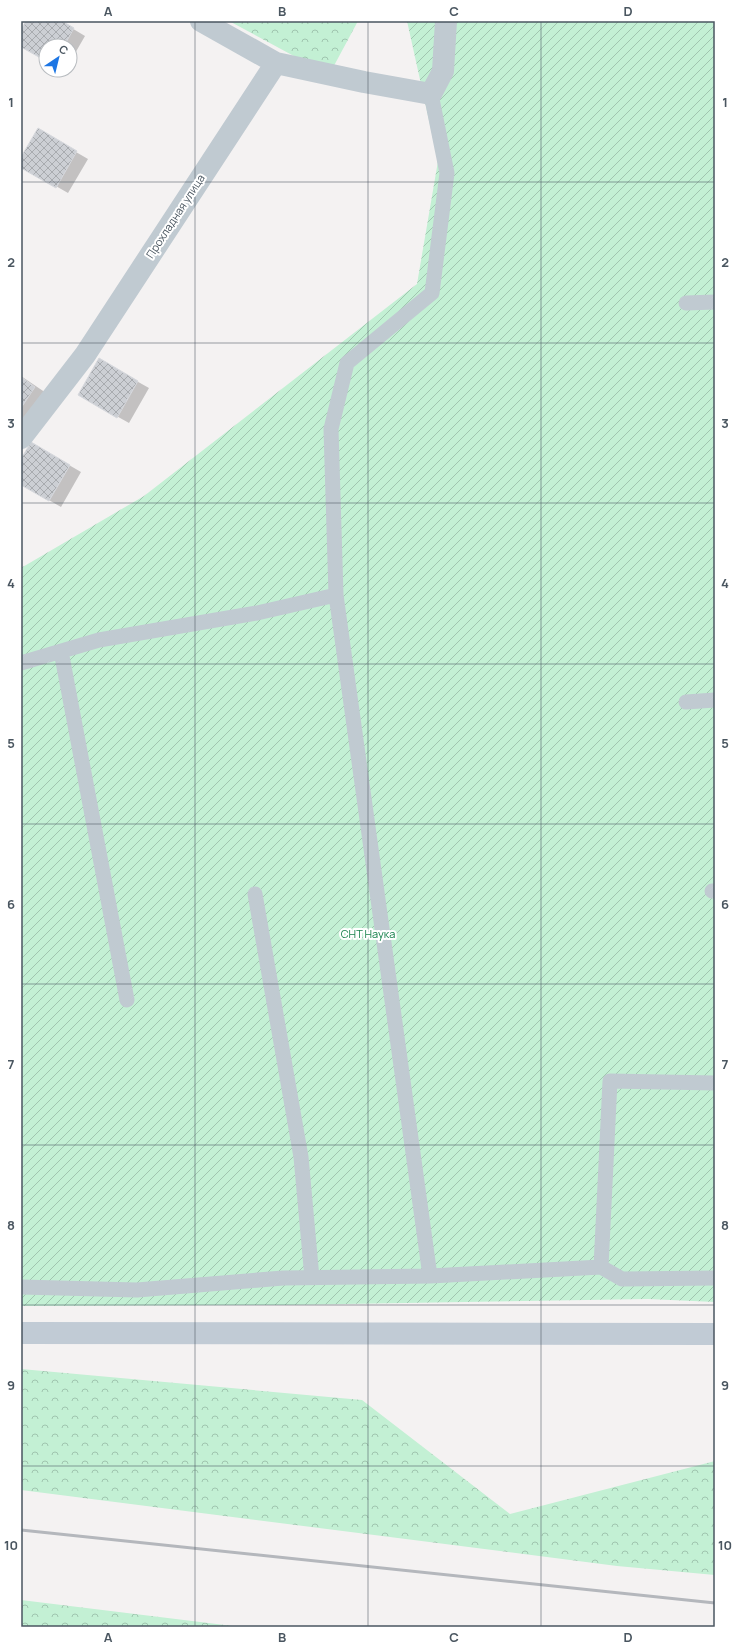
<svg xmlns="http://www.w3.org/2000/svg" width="736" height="1648" viewBox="0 0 736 1648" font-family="Manrope,sans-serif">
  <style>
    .forest { fill: url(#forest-crowns) }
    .garden { fill: url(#garden-furrows) }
    .shadow { fill: #0003 }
    .building { fill: url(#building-cross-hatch); stroke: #d6d8dd }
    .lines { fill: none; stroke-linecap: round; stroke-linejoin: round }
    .lane { stroke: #c0cad1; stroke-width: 15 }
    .street { stroke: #c0cad1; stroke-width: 22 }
    .secondary { stroke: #c1cbd5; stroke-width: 22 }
    .rail { stroke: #b4b7bc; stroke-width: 3 }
    .grid { fill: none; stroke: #4a5660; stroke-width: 1; stroke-opacity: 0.55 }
    .labels { text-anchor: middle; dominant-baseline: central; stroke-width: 4; stroke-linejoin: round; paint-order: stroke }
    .street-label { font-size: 11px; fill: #4a5660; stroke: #fff }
    .park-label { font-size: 11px; fill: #19834d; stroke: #fff }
    .neatline { fill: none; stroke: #4a5660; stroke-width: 1.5 }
    .grid-label { font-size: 13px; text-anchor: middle; font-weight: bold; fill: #4a5660 }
  </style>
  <defs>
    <pattern id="forest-crowns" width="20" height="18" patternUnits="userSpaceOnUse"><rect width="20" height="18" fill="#c3f0d4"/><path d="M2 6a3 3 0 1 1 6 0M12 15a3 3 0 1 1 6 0" fill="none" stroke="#a0c5af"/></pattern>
    <pattern id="garden-furrows" width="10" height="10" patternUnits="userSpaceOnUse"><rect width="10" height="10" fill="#c3f0d4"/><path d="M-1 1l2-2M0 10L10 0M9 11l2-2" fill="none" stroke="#a0c5af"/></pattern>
    <pattern id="building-cross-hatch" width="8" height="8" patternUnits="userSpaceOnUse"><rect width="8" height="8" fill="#cccfd4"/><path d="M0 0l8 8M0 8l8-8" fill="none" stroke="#a8abaf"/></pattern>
  </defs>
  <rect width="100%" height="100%" fill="#f4f2f2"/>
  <!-- forest -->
  <path class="forest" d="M229,21H358L329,75Z
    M21,1369L362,1400L510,1514L715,1461V1575L617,1566L21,1490Z
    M21,1600L241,1627H21Z"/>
  <!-- garden -->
  <path class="garden" d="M407,21H715V1302L648,1299L285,1305L21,1306V568L144,496L417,284L438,161Z"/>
  <!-- shadow -->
  <path class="shadow" d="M27,21H60L85,36L70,62V46H46V60L21,45V32Z
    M38,130L88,159L68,193L21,166V159Z
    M99,360L149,388L129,423L79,395Z
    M21,376L52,397L21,442Z
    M31,443L81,472L61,507L21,484V461Z"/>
  <!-- building -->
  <path class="building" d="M26,21H62L74,28L64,46H46V61L21,47V30Z
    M38,128L77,151L56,188L21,168V157Z
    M99,358L138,381L117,418L78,395Z
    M21,377L35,387L21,408Z
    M31,442L70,465L49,501L21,485V459Z"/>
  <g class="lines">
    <!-- lane -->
    <path class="lane" d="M686,303L715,302
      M61,651L127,1000
      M21,663L99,640L257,613L336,595
      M686,702L715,700
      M712,891H715
      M255,894L301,1157L312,1278
      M601,1267L622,1279L715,1278
      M430,1276L336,595L331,429L347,363L432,293L447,173L431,94
      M21,1287L137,1290L283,1278L430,1276L601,1267L610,1081L715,1083"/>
    <!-- street -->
    <path class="street" d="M276,63L364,82L431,94L443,71L446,21
      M21,438L85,355L276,63L201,21"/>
    <!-- secondary -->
    <path class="secondary" d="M21,1333L715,1334"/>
    <!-- rail -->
    <path class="rail" d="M21,1530L715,1603"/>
  </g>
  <!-- grid -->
  <path class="grid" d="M195,21V1627M368,21V1627M541,21V1627M21,182H715M21,343H715M21,503H715M21,664H715M21,824H715M21,984H715M21,1145H715M21,1305H715M21,1466H715"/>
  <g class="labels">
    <!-- street labels -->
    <g class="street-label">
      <text transform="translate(175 216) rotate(-57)">Прохладная улица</text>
    </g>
    <!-- park labels -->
    <g class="park-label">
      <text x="368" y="933">СНТ Наука</text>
    </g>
  </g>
  <!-- border -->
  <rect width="736" height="1648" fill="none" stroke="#ffffff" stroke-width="44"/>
  <!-- north arrow -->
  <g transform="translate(58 58) rotate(35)"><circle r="19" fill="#ffffff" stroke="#b7bbbf"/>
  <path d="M0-3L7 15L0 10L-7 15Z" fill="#1d76e4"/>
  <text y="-6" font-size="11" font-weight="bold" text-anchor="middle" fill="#4a5660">С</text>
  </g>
  <rect x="22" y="22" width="692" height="1604" class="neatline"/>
  <g class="grid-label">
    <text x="108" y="16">A</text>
    <text x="282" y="16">B</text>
    <text x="454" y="16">C</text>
    <text x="628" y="16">D</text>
    <text x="11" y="107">1</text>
    <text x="725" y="107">1</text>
    <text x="11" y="267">2</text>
    <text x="725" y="267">2</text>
    <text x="11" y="428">3</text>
    <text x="725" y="428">3</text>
    <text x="11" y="588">4</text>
    <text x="725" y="588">4</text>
    <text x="11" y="748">5</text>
    <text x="725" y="748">5</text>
    <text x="11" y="909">6</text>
    <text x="725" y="909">6</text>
    <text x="11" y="1069">7</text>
    <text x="725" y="1069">7</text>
    <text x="11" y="1230">8</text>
    <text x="725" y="1230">8</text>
    <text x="11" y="1390">9</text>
    <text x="725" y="1390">9</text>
    <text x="11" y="1550">10</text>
    <text x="725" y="1550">10</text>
    <text x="108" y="1642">A</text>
    <text x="282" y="1642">B</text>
    <text x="454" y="1642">C</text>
    <text x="628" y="1642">D</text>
  </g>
</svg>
